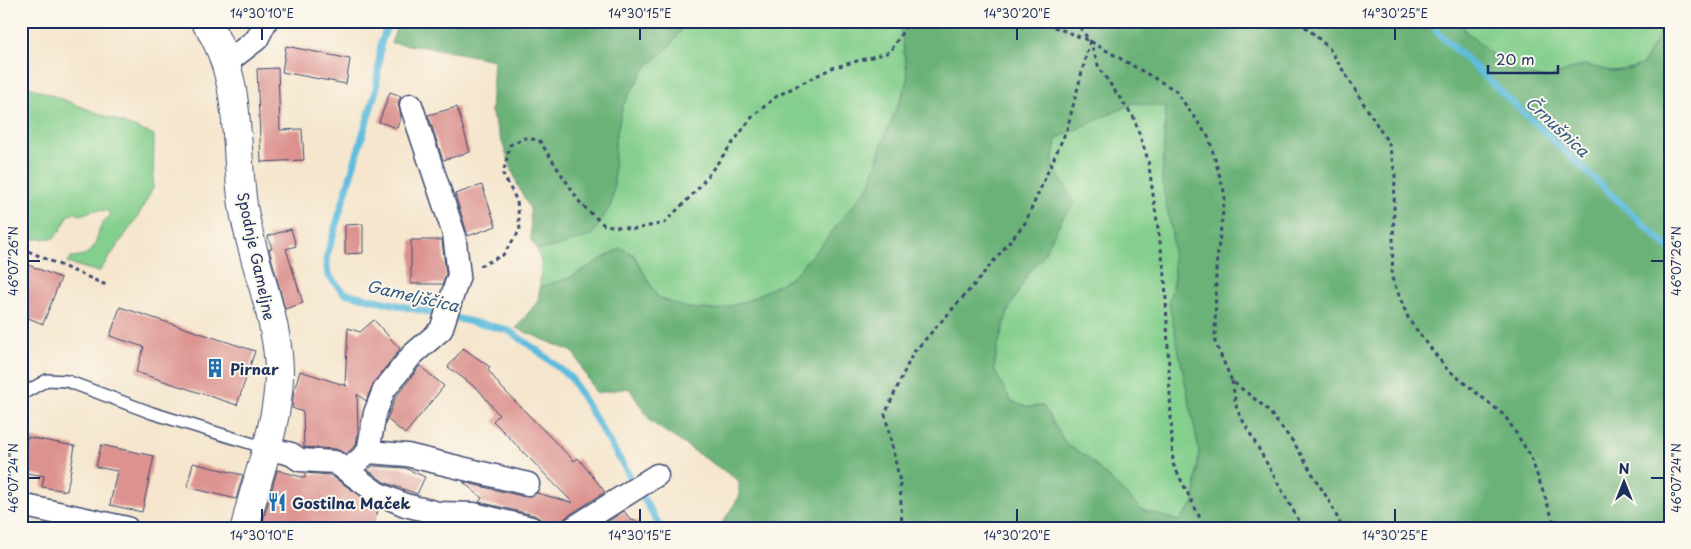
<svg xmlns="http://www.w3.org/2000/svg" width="1691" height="549" viewBox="0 0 1691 549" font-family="'Playpen Sans',sans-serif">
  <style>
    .green { fill: #84cf8d; stroke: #507f76 }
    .forest { fill: #6bb278; stroke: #43706b; fill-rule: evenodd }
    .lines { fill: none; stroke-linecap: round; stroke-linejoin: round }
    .stream { stroke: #5ebcdd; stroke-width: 7 }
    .building { fill: #dc928f }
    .service-casing { stroke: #3c4a6f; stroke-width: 14 }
    .minor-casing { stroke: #3c4a6f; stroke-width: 25 }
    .tertiary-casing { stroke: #3c4a6f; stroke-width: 30 }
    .path { stroke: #3c4a6f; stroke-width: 3; stroke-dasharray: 4 4; stroke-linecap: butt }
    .service { stroke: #fff; stroke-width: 11 }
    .minor { stroke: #fff; stroke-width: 22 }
    .tertiary { stroke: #fff; stroke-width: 28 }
    .ticks { fill: none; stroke: #1b2f5e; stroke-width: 2 }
    .labels { text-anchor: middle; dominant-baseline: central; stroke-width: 4; stroke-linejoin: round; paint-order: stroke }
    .street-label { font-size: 15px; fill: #1b2f5e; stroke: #fbf7ec }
    .poi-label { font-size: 15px; font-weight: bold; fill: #1b2f5e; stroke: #fbf7ec; text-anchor: start }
    .water-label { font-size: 16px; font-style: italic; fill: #2f5984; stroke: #fbf7ec }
    .neatline { fill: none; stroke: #1b2f5e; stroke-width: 2 }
    .ticks-label { font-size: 12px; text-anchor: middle; fill: #1b2f5e }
  </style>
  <rect width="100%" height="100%" fill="#fbf7ec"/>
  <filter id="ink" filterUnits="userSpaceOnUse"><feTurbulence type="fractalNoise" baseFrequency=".02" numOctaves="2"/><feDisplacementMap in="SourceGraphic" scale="10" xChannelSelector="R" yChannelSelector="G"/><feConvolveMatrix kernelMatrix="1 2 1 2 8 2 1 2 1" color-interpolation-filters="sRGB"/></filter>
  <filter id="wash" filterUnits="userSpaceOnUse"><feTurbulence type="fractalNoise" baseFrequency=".0096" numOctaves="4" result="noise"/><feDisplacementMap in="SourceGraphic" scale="20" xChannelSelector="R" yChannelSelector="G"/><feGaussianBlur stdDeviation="1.12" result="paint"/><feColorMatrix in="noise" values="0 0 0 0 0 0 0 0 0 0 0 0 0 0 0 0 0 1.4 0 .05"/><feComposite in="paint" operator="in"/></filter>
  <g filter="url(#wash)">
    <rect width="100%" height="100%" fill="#f5e6cd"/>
    <!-- green -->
    <path class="green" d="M688,21H900L908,81L882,143L870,184L822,244L791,278L749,300L718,310L686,308L657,297L634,255L621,248L569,278L540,287L541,262L537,250L566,244L611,205L614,185L615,141L623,105L646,67L669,47Z
      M1460,21H1659L1660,33L1643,64C1628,70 1614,73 1598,69C1593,68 1588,65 1583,65C1571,67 1559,77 1547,78C1518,81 1472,46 1460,21Z
      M23,84L154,135L153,188L137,218L99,272L67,263L71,257C107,255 89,231 110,216L108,211L94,210L81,215L76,213L69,215L60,231L54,238L35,239L21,235V88Z
      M1134,103L1166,106L1162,182L1172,234L1174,277L1169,303L1199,450L1194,503L1179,521L1142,510L1086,456L1067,445L1043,406L1027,407L1011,401L994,370L997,349L1008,311L1028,273L1042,257L1063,217L1075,204L1052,165L1056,138Z"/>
    <!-- forest -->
    <path class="forest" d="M399,21H688L669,47L646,67L623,105L615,141L614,185L611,205L592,235L566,244L537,250L531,240L530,209L518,186L491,112L494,60L433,48L391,43Z
      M900,21H1460L1465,31L1506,67L1526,75L1547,78L1585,65L1611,71L1630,69L1643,64L1660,33L1659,21H1670V528H719L739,497V481L651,422L629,388L596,393L573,352L516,328L538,301L540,287L569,278L621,248L634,255L657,297L686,308L718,310L749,300L791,278L822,244L870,184L882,143L908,81ZM1134,103L1166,107L1162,182L1172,234L1174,277L1169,303L1199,450L1194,503L1179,521L1142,510L1086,456L1067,445L1043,406L1027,407L1011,401L994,370L997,349L1008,311L1028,273L1042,257L1063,217L1075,204L1052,165L1056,139Z"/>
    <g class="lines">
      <!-- stream -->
      <path class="stream" d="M389,21L381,43L376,90L326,259L328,275L344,293L508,330L538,351L571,378L661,528
        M1432,21L1437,32L1670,249"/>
    </g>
    <g id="blocks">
      <!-- building -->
      <path class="building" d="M286,46L350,59L346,84L282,72Z
        M278,68L280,130L302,129L304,160L261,162L257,69Z
        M390,92L401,96L398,103L401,116L397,128L379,122Z
        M457,107L470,152L443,160L428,115Z
        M482,185L496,226L468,236L455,194Z
        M363,224V253L345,254V225Z
        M291,229L296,246L286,249L303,303L285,309L269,249H272L268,236Z
        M411,240H442L446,274L442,284H411Z
        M21,262L61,278L43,324L21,315Z
        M120,307L255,351L237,405L136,372L144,347L110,336Z
        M374,320L400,349L374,382L366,401L357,394L358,432L356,445L346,454L336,449L304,447L303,412L292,408L294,390L300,371L347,386L345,384L348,328L360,332Z
        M463,348L490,367L488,370L501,387L574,461L578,458L605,492L566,517L560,528H544L540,519L534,515L479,502L482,498L463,482L525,497L537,493L573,503L493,421L499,415L479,390L448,367Z
        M420,366L444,386L405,434L387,419L388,417L396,397Z
        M27,437L75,446L67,491L42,487L44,476L21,472Z
        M101,445L154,456L142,512L110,505L117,471L96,467Z
        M193,463L243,475L236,499L187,487Z
        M373,466L405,468L425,477L417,494L384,482L368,470Z
        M277,470L305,478V473L330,475L379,508L372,528H261Z
        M624,511L631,520L639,522L638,528H598Z"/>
    </g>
  </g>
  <g filter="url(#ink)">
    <use href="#blocks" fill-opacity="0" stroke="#3c4a6f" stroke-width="1"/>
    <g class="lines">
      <!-- service casing -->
      <g class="service-casing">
        <path id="service" d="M21,392H26L47,380L67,381L152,413L266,448"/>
      </g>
      <!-- minor casing -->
      <g class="minor-casing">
        <path id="minor" d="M226,63L257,39L266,21
          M266,448L291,454L300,460L335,462L377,493L405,505L438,513L474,514L531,528
          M368,452L407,455L528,484
          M348,470L368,452L375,413L384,390L412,355L441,330L459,275L454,234L411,105
          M21,505L127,528
          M573,528L657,475"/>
      </g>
      <!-- tertiary casing -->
      <g class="tertiary-casing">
        <path id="tertiary" d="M205,21C243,75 234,143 243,205C251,260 280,321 279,376C278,427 256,478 245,528"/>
      </g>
      <!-- path -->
      <path class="path" d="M1039,21L1090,41L1175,90L1209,138L1225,195L1216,267L1215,342L1232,381L1266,408L1294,443L1332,506L1342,528
        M1075,21L1090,41L1099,68L1134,118L1148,160L1165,276L1173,464L1205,528
        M1299,21L1329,48L1389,144L1395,174L1392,278L1409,320L1446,368L1505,416L1530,455L1556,528
        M21,248L106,285
        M480,266L503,255L520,230L517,201L503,174L510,145L524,138L539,140L581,204L604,225L635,229L664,223L697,190L753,116L777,96L832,68L890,52L909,21
        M1232,381L1237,410L1303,528
        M902,528L900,482L885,414L913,353L974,285L1025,223L1067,129L1090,41"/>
      <!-- service -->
      <use href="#service" class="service"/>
      <!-- minor -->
      <use href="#minor" class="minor"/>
      <!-- tertiary -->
      <use href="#tertiary" class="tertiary"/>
    </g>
  </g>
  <!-- ticks -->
  <path class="ticks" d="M262,28V40M640,28V40M1017,28V40M1395,28V40M28,261H40M1651,261H1664M28,478H40M1651,478H1664M262,509V522M640,509V522M1017,509V522M1395,509V522"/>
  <!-- icons -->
  <defs>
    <g id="building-bare" transform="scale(1.5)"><path d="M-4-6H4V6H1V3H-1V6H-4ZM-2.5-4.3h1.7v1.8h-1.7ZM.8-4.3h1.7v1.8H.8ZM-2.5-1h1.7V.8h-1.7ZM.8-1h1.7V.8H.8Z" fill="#1f6fb2" stroke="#fbf7ec" stroke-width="2.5" paint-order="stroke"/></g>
    <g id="restaurant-bare" transform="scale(1.5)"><path d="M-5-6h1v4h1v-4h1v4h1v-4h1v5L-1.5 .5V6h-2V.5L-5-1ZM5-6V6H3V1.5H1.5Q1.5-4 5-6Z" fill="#1f6fb2" stroke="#fbf7ec" stroke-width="2.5" paint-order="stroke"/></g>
  </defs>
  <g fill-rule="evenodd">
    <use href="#building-bare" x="215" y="368"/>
    <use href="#restaurant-bare" x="277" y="502"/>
  </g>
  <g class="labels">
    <!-- street labels -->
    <g class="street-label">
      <text transform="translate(257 256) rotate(78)">Spodnje Gameljne</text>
    </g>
    <!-- poi labels -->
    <g class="poi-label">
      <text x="230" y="368">Pirnar</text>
      <text x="292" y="502">Gostilna Maček</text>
    </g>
    <!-- water labels -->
    <g class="water-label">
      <text transform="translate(1558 126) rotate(43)">Črnušnica</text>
      <text transform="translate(413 295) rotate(13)">Gameljščica</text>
    </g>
  </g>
  <!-- margin -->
  <rect width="1691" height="549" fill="none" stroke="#fbf7ec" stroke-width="55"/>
  <!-- north arrow -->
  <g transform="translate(1624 482)" stroke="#fbf7ec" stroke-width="4" paint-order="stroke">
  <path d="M0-4L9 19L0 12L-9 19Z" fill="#1b2f5e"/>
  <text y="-8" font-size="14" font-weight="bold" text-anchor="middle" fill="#1b2f5e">N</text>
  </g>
  <!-- scale -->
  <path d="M1488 65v8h70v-8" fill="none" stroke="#1b2f5e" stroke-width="2.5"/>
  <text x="1496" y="65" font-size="15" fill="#1b2f5e" stroke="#fbf7ec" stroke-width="4" paint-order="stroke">20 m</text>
  <rect x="28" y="28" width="1636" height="494" class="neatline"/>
  <g class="ticks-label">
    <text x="262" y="18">14°30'10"E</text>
    <text x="640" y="18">14°30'15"E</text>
    <text x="1017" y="18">14°30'20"E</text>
    <text x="1395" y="18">14°30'25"E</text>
    <text transform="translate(14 261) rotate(-90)" y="4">46°07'26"N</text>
    <text transform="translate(1677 261) rotate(-90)" y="4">46°07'26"N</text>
    <text transform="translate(14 478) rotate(-90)" y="4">46°07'24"N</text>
    <text transform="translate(1677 478) rotate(-90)" y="4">46°07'24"N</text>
    <text x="262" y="540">14°30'10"E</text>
    <text x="640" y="540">14°30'15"E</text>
    <text x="1017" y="540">14°30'20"E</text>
    <text x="1395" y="540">14°30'25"E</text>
  </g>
</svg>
